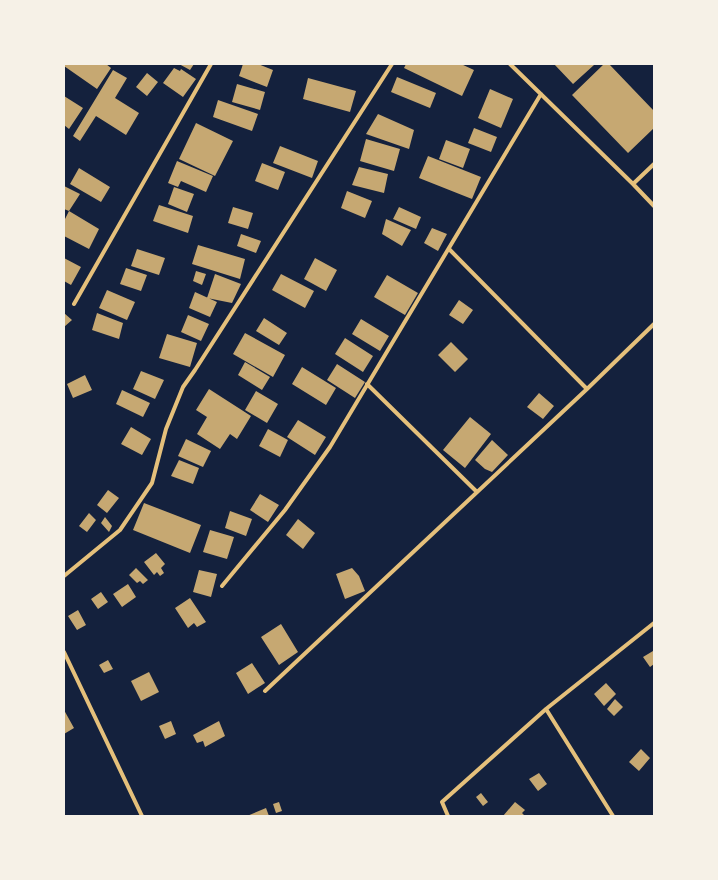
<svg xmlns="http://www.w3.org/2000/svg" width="718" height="880" viewBox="0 0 718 880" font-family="'Golos Text',sans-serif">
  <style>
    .building { fill: #c6a872 }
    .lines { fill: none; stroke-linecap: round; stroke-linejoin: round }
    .minor { stroke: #e5c07b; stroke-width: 4 }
  </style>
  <rect width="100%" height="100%" fill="#14213d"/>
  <!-- building -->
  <path class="building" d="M64,64H106L111,68L97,89L64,66Z
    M179,64H194L190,70Z
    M243,64H258L273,70L267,87L239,76Z
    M406,64H461L474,70L462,96L404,68Z
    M554,64H593L594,65L573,84Z
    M604,64H609L654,111V128L628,153L572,95Z
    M174,68L180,71L181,69L196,79L183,97L163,83Z
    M113,70L127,78L115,98L139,113L126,135L96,116L80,141L73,136Z
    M147,73L158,82L147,96L136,87Z
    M397,77L436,93L430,108L391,92Z
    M308,78L356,91L350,112L303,99Z
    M237,84L265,92L260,110L232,102Z
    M490,89L513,99L501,128L478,118Z
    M64,96L83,108L69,129L64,125Z
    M218,100L258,114L252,131L213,117Z
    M378,114L414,130L409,149L366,134Z
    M196,123L233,141L215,176L179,159Z
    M474,128L497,137L491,152L468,143Z
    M366,139L400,149L394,171L360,161Z
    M446,140L470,149L463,168L439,159Z
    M280,146L318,161L312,178L273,163Z
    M428,156L481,177L472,199L419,178Z
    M177,161L213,176L206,192L181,181L178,187L168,183Z
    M262,163L285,172L278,190L255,181Z
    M359,167L388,174L384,193L352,185Z
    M79,168L110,187L101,202L70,184Z
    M64,186L80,194L69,211L64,209Z
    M174,187L194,194L187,212L168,204Z
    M347,191L372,201L365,218L341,208Z
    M159,205L193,216L188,233L153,221Z
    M233,207L253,213L248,229L228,223Z
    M399,207L421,217L416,229L393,219Z
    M69,211L99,229L89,249L64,236V221Z
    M386,219L411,230L402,246L382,234Z
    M432,228L447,234L438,251L424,243Z
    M241,234L261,241L256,253L237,246Z
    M198,245L245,259L240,279L192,264Z
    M137,249L165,258L159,275L131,266Z
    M64,258L81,267L71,285L64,281Z
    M315,258L337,270L326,291L304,279Z
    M126,268L147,275L141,291L120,284Z
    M196,271L206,274L202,285L193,281Z
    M215,274L241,284L232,303L207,298Z
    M281,274L314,291L305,308L272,290Z
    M387,275L418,293L405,315L374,297Z
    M107,290L135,302L127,320L99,308Z
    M195,292L217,302L210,317L189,308Z
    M459,300L473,310L463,324L449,315Z
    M64,313L72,320L64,327Z
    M97,313L123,323L119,339L92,330Z
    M188,315L209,324L201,341L181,332Z
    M264,318L287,333L279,345L256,331Z
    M361,319L389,336L380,351L352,334Z
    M245,333L285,355L273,377L233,354Z
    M167,334L197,343L190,367L159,358Z
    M345,338L373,356L363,372L335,354Z
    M451,342L468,359L455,372L438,355Z
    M245,362L270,377L262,390L238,375Z
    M337,364L365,382L355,398L327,380Z
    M302,367L336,388L326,405L292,384Z
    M141,371L164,380L155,399L133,389Z
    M85,375L92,390L73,398L67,384Z
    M209,389L251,416L237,439L230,434L220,449L197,434L207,417L196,410Z
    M122,390L150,403L143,417L116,404Z
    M256,391L278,404L267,423L245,410Z
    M539,393L554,406L543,419L527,407Z
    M470,417L491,434L465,468L443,450Z
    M298,420L326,437L315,455L287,437Z
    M131,427L151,439L142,455L121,444Z
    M268,429L288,440L280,457L259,446Z
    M186,439L211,451L203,467L178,456Z
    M492,440L508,455L492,472L485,469L475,460Z
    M179,460L199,468L193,484L171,476Z
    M108,490L119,498L107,513L97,505Z
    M260,494L279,505L268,522L250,510Z
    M144,503L201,525L190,553L133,530Z
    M230,511L252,519L246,536L225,528Z
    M89,513L96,520L87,532L79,526Z
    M105,517L112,526L109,532L101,523Z
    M298,519L315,533L303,549L286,535Z
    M210,530L234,537L227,559L203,552Z
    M156,553L165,564L161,568L164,573L160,576L157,572L154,575L144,562Z
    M136,568L148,580L143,584L140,581L137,583L129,575Z
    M352,568L359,576L365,591L345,599L336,574Z
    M199,570L217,574L211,597L193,592Z
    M128,584L136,597L122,607L113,594Z
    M101,592L108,602L98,609L91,599Z
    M190,598L206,622L197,627L194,623L188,628L175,608Z
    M78,610L86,625L77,630L68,616Z
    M281,624L298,652L279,665L261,637Z
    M653,651L654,653V664L650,667L643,657Z
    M108,660L113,669L104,673L99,665Z
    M252,663L265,683L248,694L236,673Z
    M149,672L159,692L141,701L131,681Z
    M606,683L616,694L604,706L594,694Z
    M615,699L623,707L614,716L607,709Z
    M64,710L74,728L64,734Z
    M171,721L176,734L165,739L159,726Z
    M219,721L225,736L205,747L203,741L197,743L193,735Z
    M641,749L650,758L639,771L629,762Z
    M539,773L547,784L538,791L529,779Z
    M481,793L488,802L483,806L476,797Z
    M279,802L282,811L276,813L273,804Z
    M515,802L525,810L522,813L525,816H503Z
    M266,808L269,816H247Z"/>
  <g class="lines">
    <!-- minor -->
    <path class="minor" d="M510,64L633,184L654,206
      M633,184L654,164
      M449,249L587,389
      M74,304L211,64
      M367,384L477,492
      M64,576L120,530L152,483L166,429L183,387L195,370L392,64
      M222,586L285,510L330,447L541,94
      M64,652L142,816
      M265,691L587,389L654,324
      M546,709L613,816
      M448,816L442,802L546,709L654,623"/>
  </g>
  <!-- border -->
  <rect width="718" height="880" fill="none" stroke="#f6f1e7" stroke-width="130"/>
</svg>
